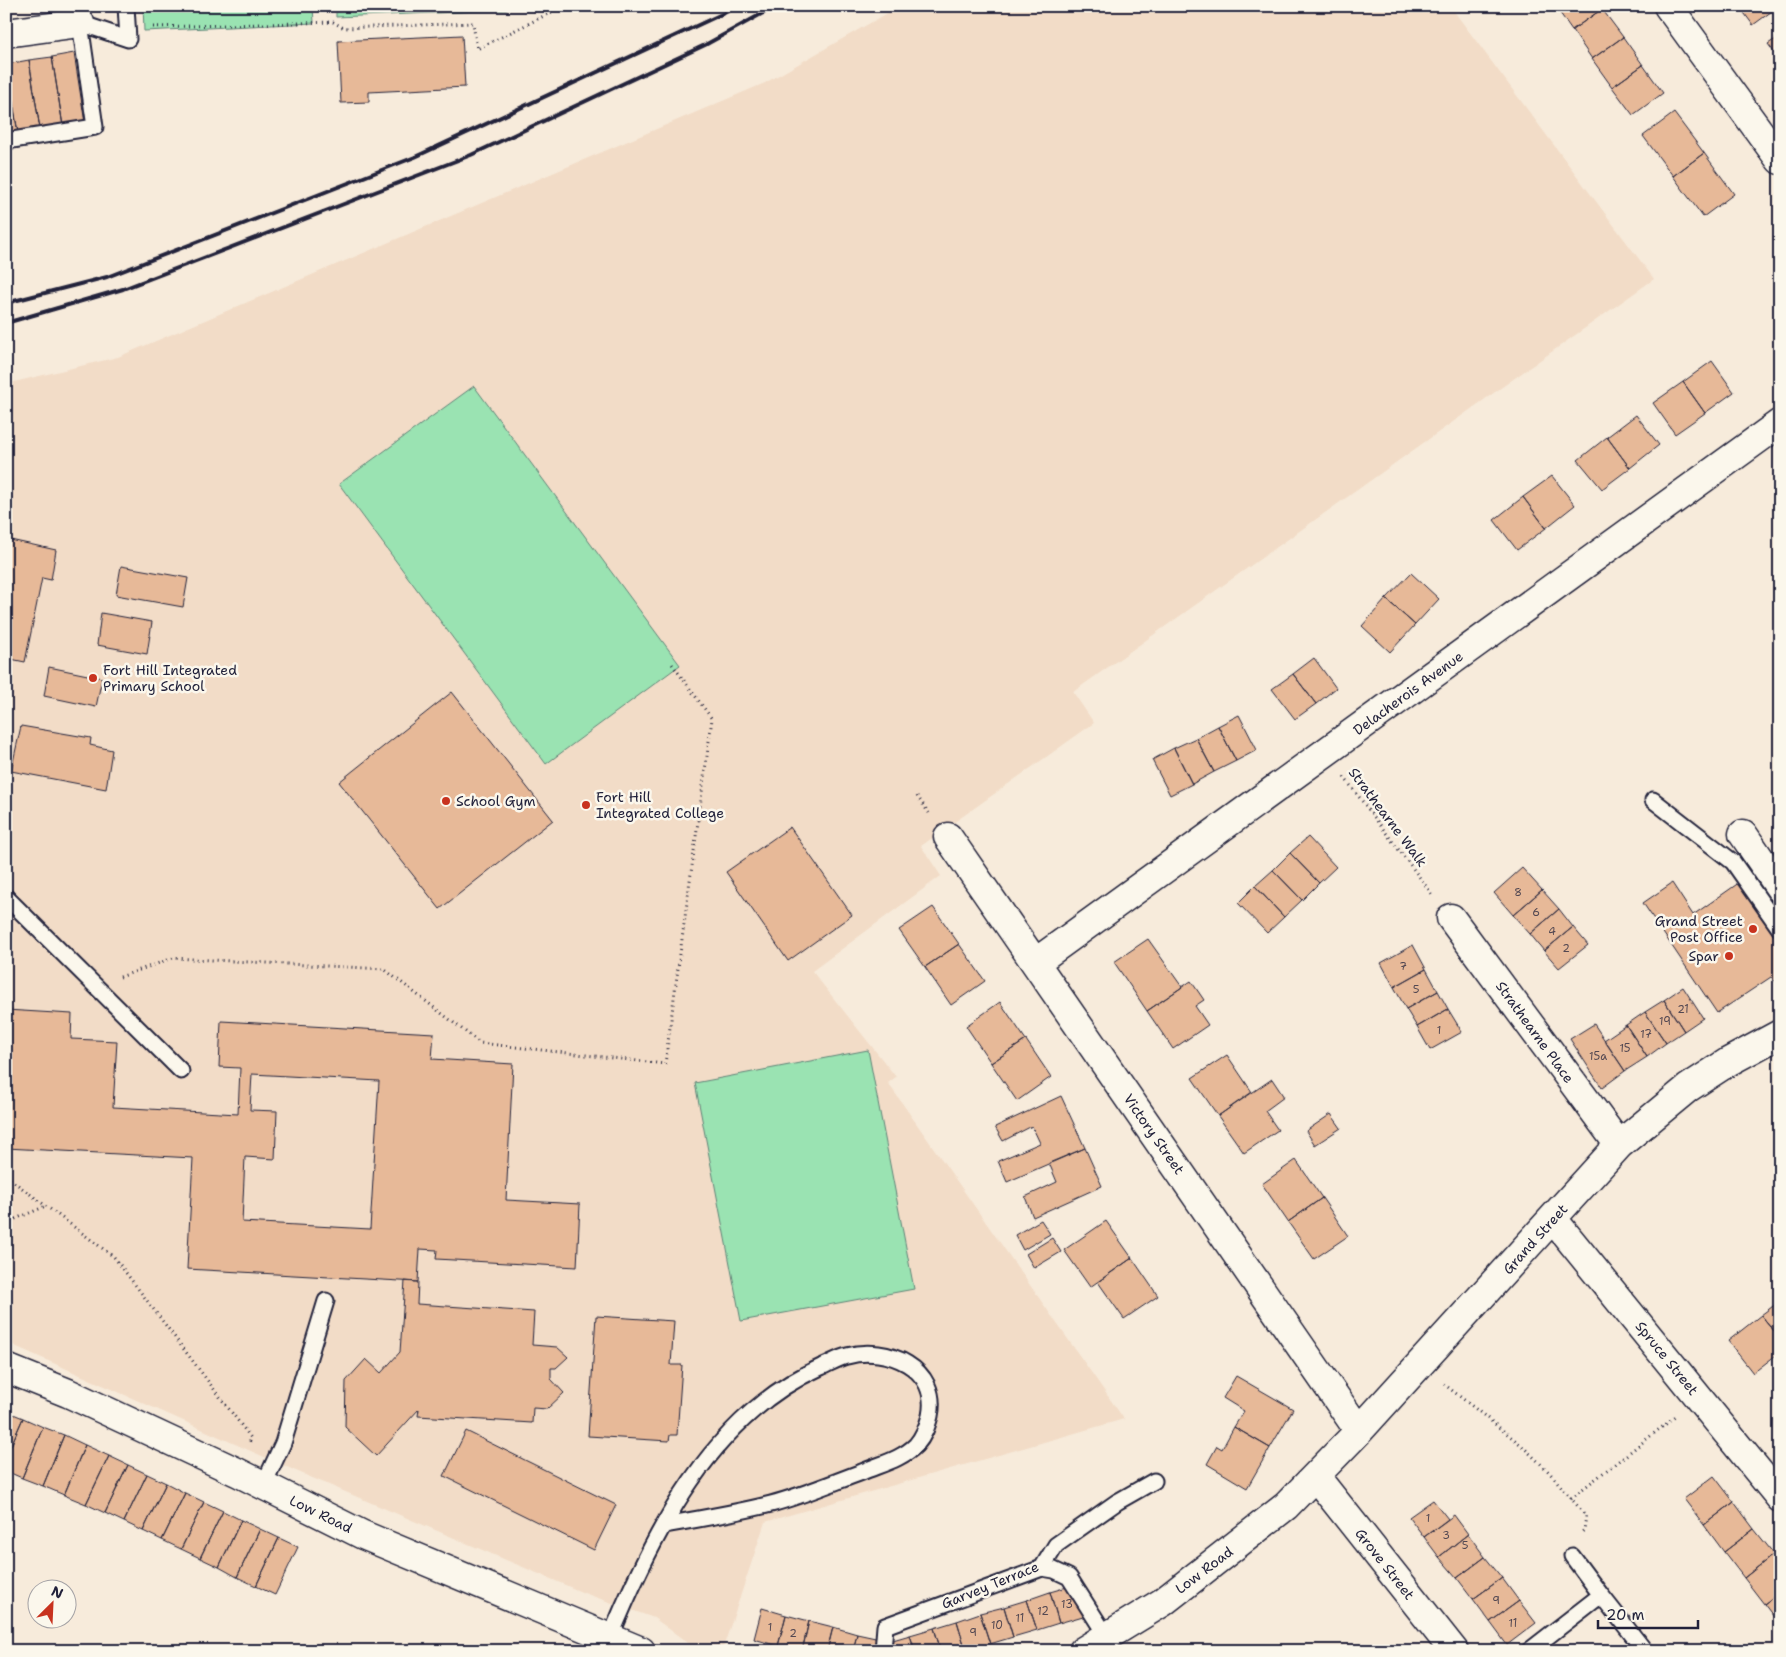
<svg xmlns="http://www.w3.org/2000/svg" width="1786" height="1657" viewBox="0 0 1786 1657" font-family="'Shantell Sans',sans-serif">
  <style>
    .built { fill: #f2dcc7 }
    .green { fill: #9ae3b2; stroke: #5e8276 }
    .building { fill: #e7b998; stroke: #22223b; fill-rule: evenodd }
    .lines { fill: none; stroke-linecap: round; stroke-linejoin: round }
    .lane-casing { stroke: #22223b; stroke-width: 19 }
    .street-casing { stroke: #22223b; stroke-width: 31 }
    .path { stroke: #22223b; stroke-width: 3; stroke-dasharray: 1 4; stroke-linecap: butt }
    .lane { stroke: #fbf7ec; stroke-width: 15 }
    .street { stroke: #fbf7ec; stroke-width: 28 }
    .rail { stroke: #22223b; stroke-width: 4 }
    .poi-dot { fill: #c8321e; stroke: #fbf7ec; stroke-width: 2 }
    .labels { text-anchor: middle; dominant-baseline: central; stroke-width: 5; stroke-linejoin: round; paint-order: stroke }
    .number-label { font-size: 11px; fill: #534852 }
    .poi-label { font-size: 14px; fill: #22223b; stroke: #fbf7ec; text-anchor: start }
    .street-label { font-size: 14px; fill: #22223b; stroke: #fbf7ec }
  </style>
  <rect width="100%" height="100%" fill="#f7ebdb"/>
  <filter id="ink" filterUnits="userSpaceOnUse"><feTurbulence type="fractalNoise" baseFrequency=".02" numOctaves="2"/><feDisplacementMap in="SourceGraphic" scale="10" xChannelSelector="R" yChannelSelector="G"/><feConvolveMatrix kernelMatrix="1 2 1 2 8 2 1 2 1" color-interpolation-filters="sRGB"/></filter>
  <g filter="url(#ink)">
    <!-- built -->
    <path class="built" d="M900,6H1450L1654,279L1073,692L1094,723L921,846L941,876L812,971L896,1077L888,1083L1124,1419L765,1522L722,1651H699L654,1618L584,1593L296,1471L6,1342V384L118,357L765,83Z"/>
    <!-- green -->
    <path class="green" d="M143,6H313L314,23L144,31Z
      M336,6H506V10L336,17Z
      M474,386L680,665L546,764L339,484Z
      M868,1050L914,1289L741,1321L695,1083Z"/>
    <!-- building -->
    <path class="building" d="M1555,6H1600L1602,9L1572,30Z
      M1739,6H1779L1753,25Z
      M1602,9L1623,37L1592,59L1572,30Z
      M462,35L465,87L369,92V102L341,103L338,41Z
      M1780,36V60L1768,44Z
      M1623,37L1643,65L1612,87L1592,59Z
      M74,53L85,123L63,126L52,57Z
      M52,57L63,126L40,129L29,60Z
      M29,60L40,129L18,133L7,64Z
      M6,64L18,133L6,135Z
      M1643,65L1663,93L1633,115L1612,87Z
      M1674,113L1704,153L1673,176L1643,136Z
      M1704,153L1734,194L1703,217L1673,176Z
      M1712,361L1734,392L1705,413L1683,382Z
      M1683,382L1705,413L1675,434L1653,403Z
      M1636,415L1659,445L1630,468L1607,437Z
      M1607,437L1630,468L1602,489L1578,460Z
      M1552,476L1575,505L1546,528L1523,497Z
      M1523,497L1546,528L1517,550L1494,520Z
      M6,539L56,550L51,580L42,578L25,662L6,658Z
      M121,566L188,578L183,607L116,595Z
      M1411,573L1439,599L1415,625L1386,599Z
      M1386,599L1415,625L1390,652L1362,626Z
      M101,613L152,622L147,654L97,645Z
      M1314,658L1336,688L1316,704L1293,674Z
      M49,667L102,678L96,707L44,696Z
      M1293,674L1316,704L1295,719L1272,689Z
      M452,692L553,820L440,909L339,782Z
      M1239,715L1257,750L1236,761L1218,726Z
      M21,726L91,738L90,745L112,750L106,789L11,771Z
      M1218,726L1236,761L1214,772L1196,738Z
      M1196,738L1214,772L1192,784L1174,748Z
      M1174,748L1192,784L1170,795L1152,760Z
      M790,827L852,915L788,961L726,872Z
      M1308,837L1336,867L1319,883L1290,853Z
      M1290,853L1319,883L1302,900L1273,870Z
      M1522,868L1542,890L1513,915L1494,893Z
      M1273,870L1302,900L1284,917L1255,886Z
      M1743,880L1780,934V981L1777,983L1771,977L1717,1013L1643,903L1672,883L1693,915Z
      M1255,886L1284,917L1267,933L1238,903Z
      M1542,890L1559,909L1530,934L1513,915Z
      M933,907L959,944L925,967L899,930Z
      M1559,909L1573,927L1544,951L1530,934Z
      M1573,927L1588,945L1559,968L1544,951Z
      M1148,939L1182,987L1147,1011L1114,962Z
      M959,944L985,981L951,1005L925,967Z
      M1413,945L1426,969L1394,987L1381,963Z
      M1426,969L1438,991L1406,1009L1394,987Z
      M1191,981L1204,1000L1195,1006L1208,1025L1173,1049L1147,1011Z
      M1683,987L1703,1018L1684,1031L1664,1000Z
      M1438,991L1448,1009L1417,1027L1406,1009Z
      M1664,1000L1684,1031L1666,1043L1645,1012Z
      M1000,1002L1026,1040L991,1063L966,1026Z
      M1448,1009L1462,1032L1430,1050L1417,1027Z
      M6,1010L72,1014L71,1039L117,1041L113,1107L238,1114L240,1068L219,1067L221,1021L434,1033L432,1059L513,1064L506,1200L580,1204L577,1267L436,1259L437,1250L420,1249L418,1282L187,1269L193,1158L6,1148ZM252,1074L379,1081L370,1229L242,1222L245,1157L275,1159L277,1111L250,1110Z
      M1645,1012L1666,1043L1647,1057L1626,1025Z
      M1594,1024L1625,1071L1602,1088L1570,1039Z
      M1626,1025L1647,1057L1625,1071L1604,1040Z
      M1026,1040L1051,1077L1017,1101L991,1063Z
      M1227,1055L1252,1092L1218,1116L1192,1078Z
      M1272,1079L1284,1097L1265,1111L1278,1130L1244,1153L1218,1116Z
      M1061,1096L1085,1148L1007,1182L998,1161L1040,1143L1032,1126L1003,1141L995,1127Z
      M1331,1114L1341,1128L1315,1145L1306,1131Z
      M1085,1148L1102,1186L1033,1217L1025,1197L1057,1182L1049,1163Z
      M1296,1160L1322,1198L1288,1222L1262,1184Z
      M1322,1198L1348,1236L1314,1259L1288,1222Z
      M1041,1220L1050,1234L1023,1250L1015,1235Z
      M1106,1221L1132,1258L1090,1287L1064,1250Z
      M1052,1238L1061,1252L1034,1268L1026,1254Z
      M1132,1258L1158,1296L1124,1319L1098,1282Z
      M405,1281L418,1282L417,1304L534,1312L532,1345L557,1347L568,1357L556,1368H551V1379L564,1393L547,1409L533,1408L532,1423L418,1416L419,1409L376,1456L345,1427L346,1381L366,1359L381,1373L400,1352Z
      M1780,1301V1338L1761,1315Z
      M1761,1315L1780,1338V1352L1753,1373L1728,1341Z
      M596,1316L674,1321L671,1365H682L677,1435H670L669,1441L588,1436Z
      M1236,1376L1293,1409L1270,1448L1234,1427L1244,1411L1223,1398Z
      M6,1411L23,1418L6,1457Z
      M23,1418L43,1427L22,1478L6,1471V1457Z
      M43,1427L64,1435L43,1486L22,1478Z
      M1234,1427L1270,1448L1247,1488L1207,1464L1217,1446L1222,1449Z
      M466,1431L616,1505L594,1550L444,1476Z
      M64,1435L85,1445L64,1495L43,1486Z
      M85,1445L109,1456L86,1504L64,1495Z
      M109,1456L128,1465L105,1513L86,1504Z
      M128,1465L147,1474L124,1522L105,1513Z
      M147,1474L166,1483L143,1531L124,1522Z
      M1714,1476L1734,1502L1704,1525L1684,1499Z
      M166,1483L185,1493L162,1540L143,1531Z
      M185,1493L204,1502L181,1549L162,1540Z
      M1433,1500L1448,1519L1424,1537L1409,1517Z
      M204,1502L223,1511L200,1558L181,1549Z
      M1734,1502L1754,1529L1724,1552L1704,1525Z
      M223,1511L241,1520L219,1567L200,1558Z
      M1454,1515L1468,1534L1439,1557L1424,1537Z
      M241,1520L260,1529L237,1577L219,1567Z
      M260,1529L279,1538L256,1586L237,1577Z
      M1754,1529L1774,1554L1744,1578L1724,1552Z
      M1468,1534L1485,1557L1457,1578L1439,1557Z
      M279,1538L298,1547L275,1595L256,1586Z
      M1774,1554L1780,1562V1592L1764,1604L1744,1578Z
      M1485,1557L1502,1578L1473,1599L1457,1578Z
      M1502,1578L1519,1601L1490,1622L1473,1599Z
      M1074,1585L1083,1616L1059,1623L1050,1592Z
      M1050,1592L1059,1623L1037,1630L1027,1600Z
      M1780,1592V1625L1764,1604Z
      M1027,1600L1037,1630L1013,1637L1004,1607Z
      M1519,1601L1536,1623L1507,1645L1490,1622Z
      M1004,1607L1013,1637L990,1644L980,1613Z
      M762,1608L786,1615L778,1646L754,1639Z
      M980,1613L990,1644L966,1651L957,1621Z
      M786,1615L809,1621L802,1651L778,1646Z
      M809,1621L833,1627L827,1651H802Z
      M957,1621L966,1651H941L934,1628Z
      M833,1627L857,1634L853,1651H827Z
      M934,1628L941,1651H915L910,1635Z
      M857,1634L880,1639L877,1651H853Z
      M910,1635L915,1651H889L886,1642Z"/>
    <g class="lines">
      <!-- lane casing -->
      <g class="lane-casing">
        <path id="lane" d="M6,141L95,127L80,23L128,39L126,6
          M1653,800L1733,862L1780,929
          M6,897L181,1071
          M263,1486L283,1443L326,1301
          M1572,1556L1601,1595
          M1042,1568L1054,1570L1069,1577L1107,1637
          M610,1638C653,1533 712,1415 821,1367C829,1364 838,1358 847,1356C887,1345 940,1368 930,1416C927,1427 924,1436 916,1445C902,1459 881,1464 862,1472C832,1483 802,1496 771,1504C736,1513 699,1519 664,1525
          M883,1651L885,1626L1042,1568L1056,1545L1117,1502L1154,1481
          M1529,1651L1601,1595L1645,1651"/>
      </g>
      <!-- street casing -->
      <g class="street-casing">
        <path id="street" d="M1668,6L1780,160
          M6,33L80,23
          M1743,834L1780,888
          M948,837L1359,1431
          M1451,918L1619,1145
          M1036,962L1780,423
          M1553,1219L1780,1498
          M6,1368L68,1393L237,1472L363,1535L641,1651
          M1316,1477L1454,1651
          M1083,1651L1163,1602L1286,1506L1359,1431L1619,1145L1688,1088L1728,1062L1780,1034"/>
      </g>
      <!-- path -->
      <path class="path" d="M153,27L333,22L344,28L473,23L477,49L556,10
        M1344,777L1432,894
        M917,796L929,813
        M120,977L173,958L384,969L480,1043L665,1064L712,719L672,664
        M6,1176L114,1257L251,1438L249,1444
        M6,1223L46,1206
        M1444,1384L1520,1444L1549,1472L1586,1516L1584,1530L1581,1533
        M1571,1498L1675,1417"/>
      <!-- lane -->
      <use href="#lane" class="lane"/>
      <!-- street -->
      <use href="#street" class="street"/>
      <!-- rail -->
      <path class="rail" d="M6,303L107,277L415,157L739,6
        M6,323L123,289L471,155L705,45L776,6"/>
    </g>
  </g>
  <!-- markers -->
  <g class="poi-dot">
    <circle cx="93" cy="678" r="5"/>
    <circle cx="446" cy="801" r="5"/>
    <circle cx="586" cy="805" r="5"/>
    <circle cx="1753" cy="929" r="5"/>
    <circle cx="1729" cy="956" r="5"/>
  </g>
  <g class="labels">
    <!-- number labels -->
    <g class="number-label">
      <text x="1518" y="892">8</text>
      <text x="1536" y="912">6</text>
      <text x="1552" y="931">4</text>
      <text x="1566" y="948">2</text>
      <text x="1403" y="966">7</text>
      <text x="1416" y="989">5</text>
      <text x="1683" y="1009">21</text>
      <text x="1665" y="1021">19</text>
      <text x="1439" y="1030">1</text>
      <text x="1646" y="1034">17</text>
      <text x="1625" y="1048">15</text>
      <text x="1598" y="1056">15a</text>
      <text x="1428" y="1518">1</text>
      <text x="1446" y="1535">3</text>
      <text x="1465" y="1545">5</text>
      <text x="1496" y="1600">9</text>
      <text x="1067" y="1604">13</text>
      <text x="1043" y="1611">12</text>
      <text x="1020" y="1618">11</text>
      <text x="1513" y="1623">11</text>
      <text x="997" y="1625">10</text>
      <text x="770" y="1627">1</text>
      <text x="973" y="1632">9</text>
      <text x="793" y="1633">2</text>
    </g>
    <!-- poi labels -->
    <g class="poi-label">
      <text x="103" y="670">Fort Hill Integrated<tspan x="103" dy="16">Primary School</tspan></text>
      <text x="596" y="797">Fort Hill<tspan x="596" dy="16">Integrated College</tspan></text>
      <text x="456" y="801">School Gym</text>
      <text x="1743" y="921" text-anchor="end">Grand Street<tspan x="1743" dy="16">Post Office</tspan></text>
      <text x="1719" y="956" text-anchor="end">Spar</text>
    </g>
    <!-- street labels -->
    <g class="street-label">
      <text transform="translate(1408 693) rotate(-36)">Delacherois Avenue</text>
      <text transform="translate(1388 817) rotate(53)">Strathearne Walk</text>
      <text transform="translate(1535 1032) rotate(54)">Strathearne Place</text>
      <text transform="translate(1154 1134) rotate(55)">Victory Street</text>
      <text transform="translate(1535 1239) rotate(-48)">Grand Street</text>
      <text transform="translate(1667 1358) rotate(51)">Spruce Street</text>
      <text transform="translate(321 1514) rotate(26)">Low Road</text>
      <text transform="translate(1385 1564) rotate(52)">Grove Street</text>
      <text transform="translate(1204 1570) rotate(-37)">Low Road</text>
      <text transform="translate(990 1585) rotate(-22)">Garvey Terrace</text>
    </g>
  </g>
  <!-- margin -->
  <rect width="1786" height="1657" fill="none" stroke="#fbf7ec" stroke-width="25"/>
  <rect x="12" y="12" width="1761" height="1632" fill="none" stroke="#22223b" stroke-width="2" filter="url(#ink)"/>
  <!-- north arrow -->
  <g transform="translate(52 1604) rotate(24)"><circle r="24" fill="#fbf7ec" stroke="#a4a2a5"/>
  <path d="M0-4L9 19L0 12L-9 19Z" fill="#c8321e"/>
  <text y="-8" font-size="14" font-weight="bold" text-anchor="middle" fill="#22223b">N</text>
  </g>
  <!-- scale -->
  <path d="M1598 1620v8h100v-8" fill="none" stroke="#22223b" stroke-width="2.5"/>
  <text x="1606" y="1620" font-size="15" fill="#22223b" stroke="#fbf7ec" stroke-width="4" paint-order="stroke">20 m</text>
</svg>
